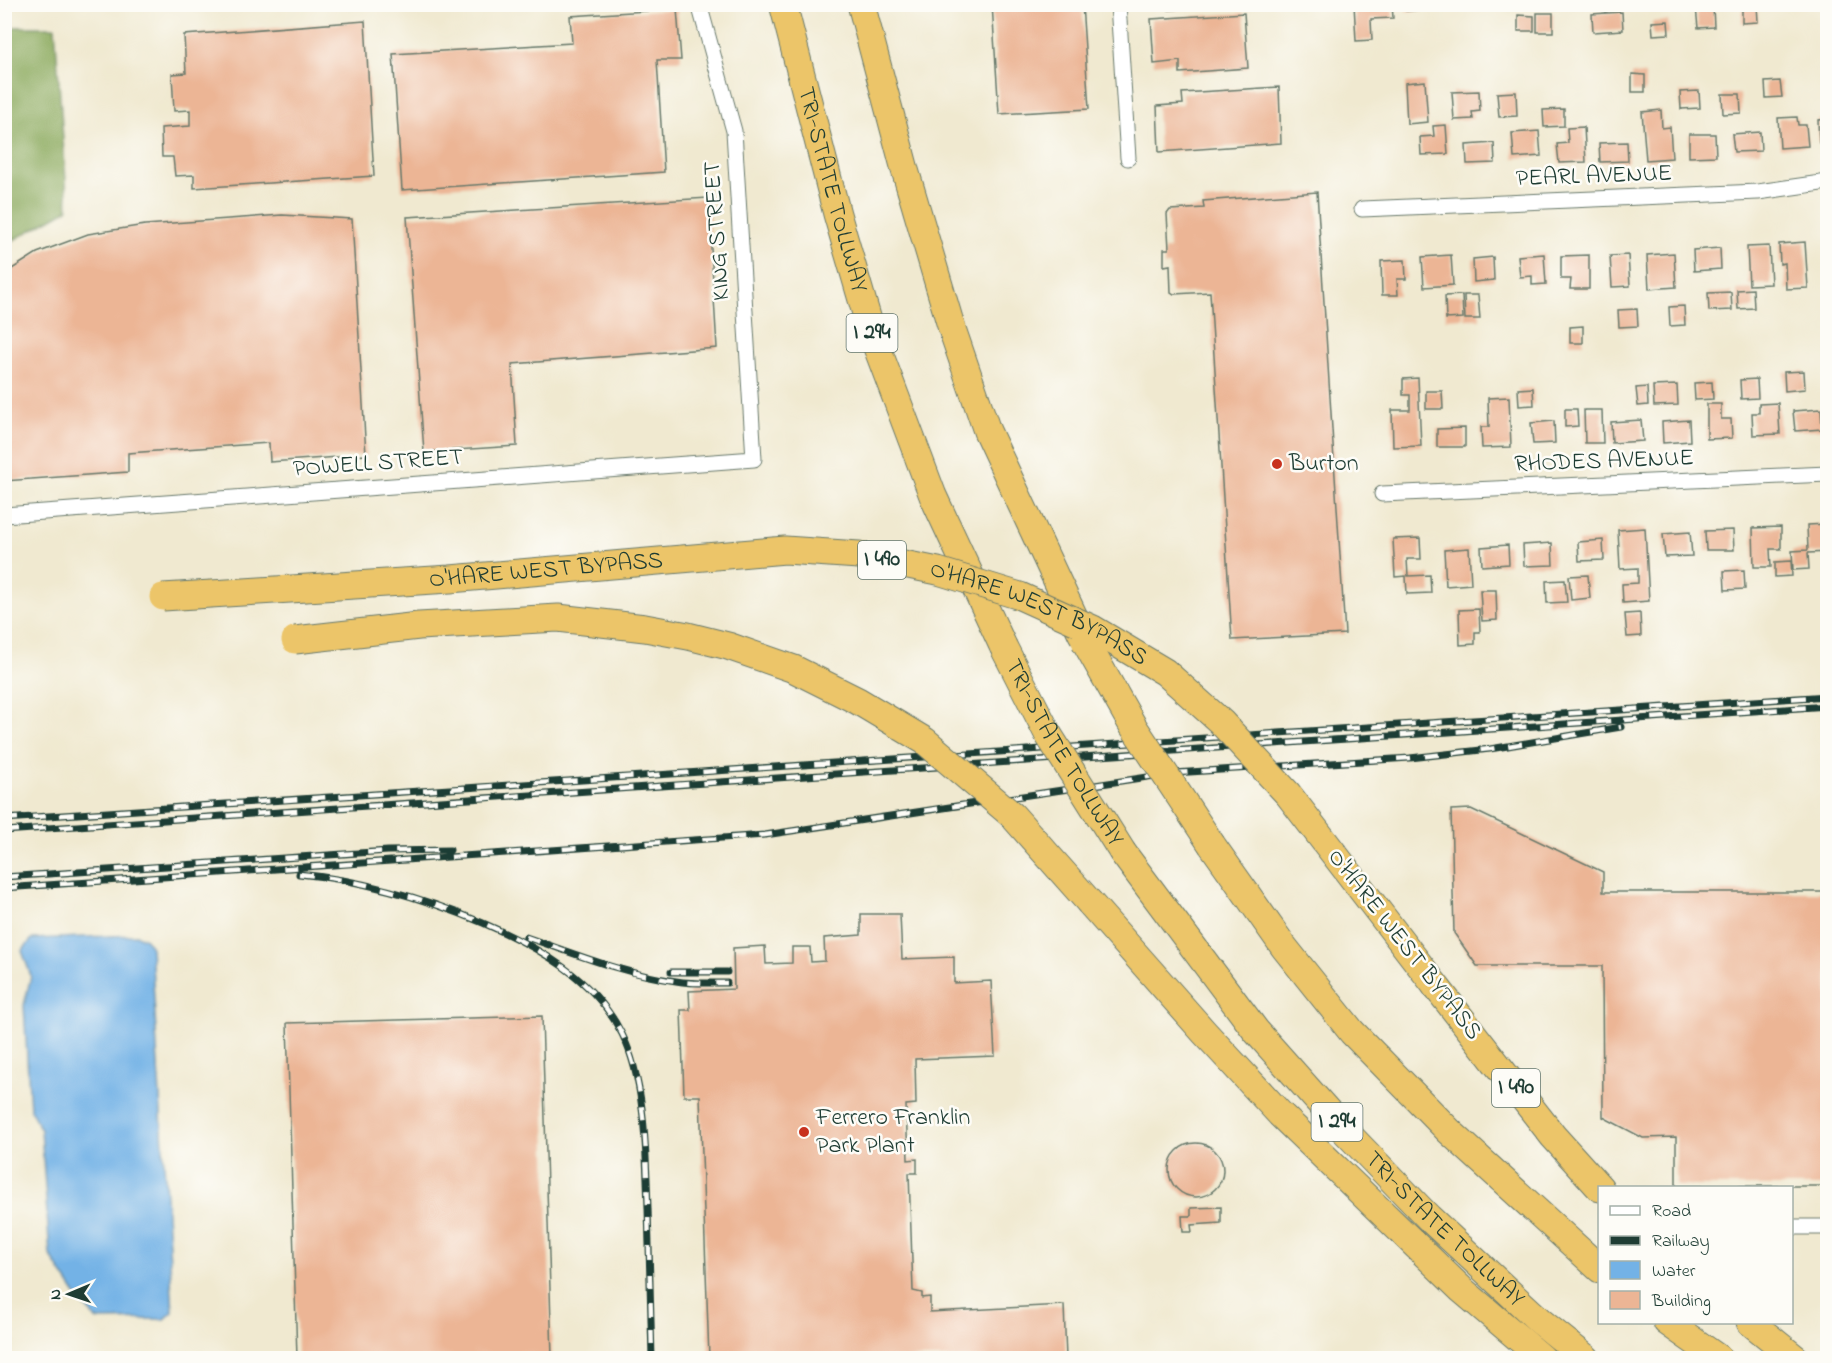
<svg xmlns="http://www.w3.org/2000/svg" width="1832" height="1363" viewBox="0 0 1832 1363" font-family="'Indie Flower',sans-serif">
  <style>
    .forest { fill: #8caa5e; stroke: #567449; stroke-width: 1.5 }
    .water { fill: #73b2e6; stroke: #49788d; stroke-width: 1.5 }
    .building { fill: #ecb595 }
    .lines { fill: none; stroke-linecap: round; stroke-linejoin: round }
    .street-casing { stroke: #68796b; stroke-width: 17 }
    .highway-casing { stroke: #68796b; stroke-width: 29 }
    .street { stroke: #fff; stroke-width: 15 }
    .highway { stroke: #ecc569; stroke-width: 27 }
    .rail-casing { stroke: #1f3d34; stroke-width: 7 }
    .rail { stroke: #fdfcf7; stroke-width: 4.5; stroke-dasharray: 14; stroke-linecap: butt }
    .highway-bridge-casing { stroke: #68796b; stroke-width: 29; stroke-linecap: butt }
    .highway-bridge { stroke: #ecc569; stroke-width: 27 }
    .poi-dot { fill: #c8321e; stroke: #fdfcf7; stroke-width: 2 }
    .labels { text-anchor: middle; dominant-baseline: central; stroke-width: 5; stroke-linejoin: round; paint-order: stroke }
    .shield { fill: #fdfcf7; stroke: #62766e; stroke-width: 1.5 }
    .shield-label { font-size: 22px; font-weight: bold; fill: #1f3d34 }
    .street-label { font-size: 24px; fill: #1f3d34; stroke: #fdfcf7 }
    .poi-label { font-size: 24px; fill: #1f3d34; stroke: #fdfcf7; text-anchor: start }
  </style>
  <rect width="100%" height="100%" fill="#fdfcf7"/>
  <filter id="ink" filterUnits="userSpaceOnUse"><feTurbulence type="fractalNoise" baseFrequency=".0167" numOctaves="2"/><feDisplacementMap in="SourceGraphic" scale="12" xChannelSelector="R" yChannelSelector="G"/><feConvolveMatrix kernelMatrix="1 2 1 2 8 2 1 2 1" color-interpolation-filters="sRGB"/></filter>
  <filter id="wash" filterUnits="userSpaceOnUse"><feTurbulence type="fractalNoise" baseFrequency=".008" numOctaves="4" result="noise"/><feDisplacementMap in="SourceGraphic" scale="24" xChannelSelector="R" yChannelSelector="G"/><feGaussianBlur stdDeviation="1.35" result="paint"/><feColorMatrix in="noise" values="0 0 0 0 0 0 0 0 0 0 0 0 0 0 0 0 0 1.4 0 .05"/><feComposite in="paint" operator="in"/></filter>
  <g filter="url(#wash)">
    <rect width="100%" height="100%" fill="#f0e9d0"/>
    <!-- forest -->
    <path class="forest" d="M5,27H55L68,209L5,245Z"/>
    <!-- water -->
    <path class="water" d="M137,935L146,939L151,948L173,1312L165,1319L97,1320L80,1301L50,1255L41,1130L30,1109L24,1005L31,976L22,951L32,939Z"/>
    <g id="blocks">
      <!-- building -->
      <path class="building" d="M992,4H1082L1089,109L999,114Z
        M1168,4H1219V6L1169,10Z
        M1354,4H1392L1393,18L1371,19L1372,40L1356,41Z
        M1406,4H1438L1439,9L1406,11Z
        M1742,4H1757L1758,22L1742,23Z
        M1713,6L1714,27L1698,28L1696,7Z
        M677,9L681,60H657L664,172L402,190L393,54L572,43L570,16Z
        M1622,12L1623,30L1593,32L1592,14Z
        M1244,13L1248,68L1180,73V61L1154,64L1151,19Z
        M1537,13H1553V32H1537Z
        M1518,15L1534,16V31H1518Z
        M365,21L374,176L194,188V175L175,176L173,157H162L161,128L190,126V110L174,111L172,74L186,73L184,35Z
        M1668,21L1669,34L1653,35L1652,22Z
        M1632,74L1645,75V92H1632Z
        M1425,81L1428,122L1407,124L1405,83Z
        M1780,81L1782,97L1766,98L1765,82Z
        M1279,87L1281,143L1159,152L1157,106L1183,104L1182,93Z
        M1479,91L1480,111L1472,112L1473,119L1454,120L1452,92Z
        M1699,91L1700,108L1681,109L1680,92Z
        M1516,92L1517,116L1499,117L1497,93Z
        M1722,94H1740L1741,113L1723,114Z
        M1564,109V126L1544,127L1543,110Z
        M1661,110L1662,128L1670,127L1672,158L1646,160L1642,112Z
        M1797,117L1798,125H1806L1808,146L1780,148L1778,118Z
        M1828,119V142L1819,143L1818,120Z
        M1446,125L1448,154L1421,155L1420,137L1434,136L1433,126Z
        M1584,127L1586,162L1559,163L1557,144L1568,143L1567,128Z
        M1539,131L1541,156L1514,158L1512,133Z
        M1760,132L1761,151L1734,152L1732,134Z
        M1689,134H1715L1716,156L1689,157Z
        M1627,142L1628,161L1600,162L1599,143Z
        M1494,143L1495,163L1467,164L1466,145Z
        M1317,192L1345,634L1232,640L1210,292L1174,294L1171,292L1170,265L1164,266V249H1169L1167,214L1170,210L1204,208L1203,201Z
        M708,198L717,348L512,364L517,446L424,452L407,217Z
        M282,215L352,219L366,455L270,462L269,443L128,453V472L4,481V274L37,253L88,234L145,225Z
        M1805,242L1808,288L1786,289L1785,263L1780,264L1779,244Z
        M1769,246L1771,284L1749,285L1747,247Z
        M1720,248L1721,269L1694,271L1693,250Z
        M1674,253L1676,287L1649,289L1647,255Z
        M1544,254L1546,284L1532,285V276L1520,277L1518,256Z
        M1451,255L1453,285L1424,287L1422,257Z
        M1589,255V289H1570L1571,279H1561V256Z
        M1628,255L1630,286L1612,287L1610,256Z
        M1493,257L1494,280L1474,282L1473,259Z
        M1405,260L1406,279H1397L1398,295H1382L1381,261Z
        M1753,289L1754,308L1738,309L1737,290Z
        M1731,292L1732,310L1709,311L1708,293Z
        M1462,295L1463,318L1446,319L1445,296Z
        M1464,295H1478L1480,319H1465Z
        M1684,306L1685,325L1670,326L1669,307Z
        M1637,309L1638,326L1619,327L1618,310Z
        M1583,326V343H1570V327Z
        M1804,371L1805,389L1785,391L1784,372Z
        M1418,378L1421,446L1393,447L1392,410H1410V395H1403V379Z
        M1757,379L1758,398L1741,399L1740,380Z
        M1712,382L1713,399L1695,400L1694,383Z
        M1677,385L1678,405L1654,406L1653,386Z
        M1647,387L1648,405L1638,406L1636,388Z
        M1533,388L1534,405L1519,406L1518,389Z
        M1426,391H1442L1443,409H1426Z
        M1509,397L1511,447L1482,448L1481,427H1489L1488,398Z
        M1778,403L1780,434L1753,435L1752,413H1759V404Z
        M1707,404H1721V419H1731L1732,438L1707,439Z
        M1565,409H1577L1578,426L1565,427Z
        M1821,409L1822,429L1795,431L1793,411Z
        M1584,410H1602L1603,443H1585Z
        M1641,420L1643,441L1612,443L1611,422Z
        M1689,420L1690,441L1663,443L1662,422Z
        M1554,421L1555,443L1533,444L1531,423Z
        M1465,428V447H1437V429Z
        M1828,524V552L1808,553L1809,569L1793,570L1792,551L1808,550L1807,525Z
        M1781,527V549H1770L1771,567H1754L1753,528Z
        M1645,528L1649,601L1623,603L1622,584L1638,583V568L1620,569L1618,530Z
        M1733,530L1734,550H1706L1705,531Z
        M1690,532L1692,556L1665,557L1663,534Z
        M1420,538L1421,559H1407L1408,576L1430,575L1431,593L1407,594L1406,576L1395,577L1393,539Z
        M1603,540L1604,560L1579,561L1578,542Z
        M1552,543L1553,565L1524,566L1523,545Z
        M1508,545L1509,564L1482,566L1481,547Z
        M1469,548L1471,584L1446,586L1444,550Z
        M1791,561L1792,576L1775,577V562Z
        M1744,570L1745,589L1725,590L1724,571Z
        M1588,575L1590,598L1571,600L1569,576Z
        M1565,580L1567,602L1547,603L1546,581Z
        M1480,590H1496L1497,620L1482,621Z
        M1479,609L1480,632H1475V644L1460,645L1459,610Z
        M1640,613L1641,636L1627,637L1625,614Z
        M1471,809L1603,872V892H1828V1186H1676V1137L1643,1138L1603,1117L1602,966H1477L1454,933L1451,810Z
        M861,914H900L902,959L954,957V983L991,981L995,1056L915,1059L916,1104L906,1105L908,1160L917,1159V1173H909L913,1291L922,1293V1298L930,1297V1312L1064,1305L1066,1358H709L700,1096H684L681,1010H690L689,991L734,989L733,948L765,946L766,964L792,963V947H810L811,962L825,961L824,938L861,935Z
        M542,1016L552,1358H297L287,1023Z
        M1169 1170a27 27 0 1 1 54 0a27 27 0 1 1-54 0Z
        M1221,1207V1223L1191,1225L1192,1232H1183L1182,1216H1191V1208Z"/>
    </g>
  </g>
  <g filter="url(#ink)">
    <use href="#blocks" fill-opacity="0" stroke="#68796b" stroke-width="1.5"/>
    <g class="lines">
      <!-- street casing -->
      <g class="street-casing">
        <path id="street" d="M1118,4L1128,158
          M1362,209L1758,192L1828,182
          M1382,494L1828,474
          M4,515L754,459L734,131L699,4
          M1792,1227H1828"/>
      </g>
      <!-- highway casing -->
      <g class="highway-casing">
        <g id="highway">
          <path id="s1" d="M783,4L837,214L872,334L933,496L1003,646"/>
          <path d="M861,4L905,170L951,326L987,431L1082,634"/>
          <path d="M1212,845L1284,947L1352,1032L1449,1131L1600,1269"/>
          <path id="s2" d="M1123,853L1256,1031L1345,1131L1429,1218L1540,1321L1586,1358"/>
          <path d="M1090,903L1204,1032L1280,1114L1462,1290L1542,1358"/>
          <path d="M1435,985L1553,1136L1600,1188"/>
          <path d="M1667,1322L1718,1358"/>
          <path d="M1750,1322L1795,1358"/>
        </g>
      </g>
      <!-- street -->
      <use href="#street" class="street"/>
      <!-- highway -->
      <use href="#highway" class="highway"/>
      <!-- rail casing -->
      <g class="rail-casing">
        <path id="rail" d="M4,819L1828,696
          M4,831L1828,706
          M299,874C362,880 424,898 483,923C538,947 594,978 622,1034C646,1082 646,1155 648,1208C649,1258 651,1308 652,1358
          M4,877L388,851L450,850
          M4,888L765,835L1174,773L1410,758L1490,749L1621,727
          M526,937C576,954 624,974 676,981C693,984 710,983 727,983
          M671,972H727"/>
      </g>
      <!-- rail -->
      <use href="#rail" class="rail"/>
      <!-- highway-bridge casing -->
      <g class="highway-bridge-casing">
        <g id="highway-bridge">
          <path id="s3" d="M163,597L450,579L785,550L859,555L938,571L1020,596L1093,629L1165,672L1221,722L1288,794L1435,985"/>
          <path d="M295,640L419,626L558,618L645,628L688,636L728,646L794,669L858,701L925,741L1012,815L1090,903"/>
          <path d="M1085,641L1133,726L1212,845"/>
          <path id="s4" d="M1003,646L1048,734L1123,853"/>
        </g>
      </g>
      <!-- highway-bridge -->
      <use href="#highway-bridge" class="highway-bridge"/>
    </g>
  </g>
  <!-- markers -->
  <g class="poi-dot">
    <circle cx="1277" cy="464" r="6"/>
    <circle cx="804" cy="1132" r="6"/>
  </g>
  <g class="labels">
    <!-- shield labels -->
    <g class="shield">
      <rect x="846.5" y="314" width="51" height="38" rx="4.5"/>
      <rect x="858" y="541" width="48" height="38" rx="4.5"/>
      <rect x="1492" y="1069" width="48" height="38" rx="4.5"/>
      <rect x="1311.5" y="1103" width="51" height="38" rx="4.5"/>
    </g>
    <g class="shield-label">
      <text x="872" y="333">I 294</text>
      <text x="882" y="560">I 490</text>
      <text x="1516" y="1088">I 490</text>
      <text x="1337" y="1122">I 294</text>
    </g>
    <!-- street labels -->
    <g class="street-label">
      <text transform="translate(1594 177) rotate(-2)">PEARL AVENUE</text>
      <text stroke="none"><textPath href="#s1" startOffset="192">TRI-STATE TOLLWAY</textPath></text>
      <text transform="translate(718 231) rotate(-94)">KING STREET</text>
      <text transform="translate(1604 462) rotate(-2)">RHODES AVENUE</text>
      <text transform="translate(378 464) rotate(-4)">POWELL STREET</text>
      <text stroke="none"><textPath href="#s3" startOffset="384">O'HARE WEST BYPASS</textPath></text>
      <text stroke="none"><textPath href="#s3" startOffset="888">O'HARE WEST BYPASS</textPath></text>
      <text stroke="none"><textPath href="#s4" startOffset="123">TRI-STATE TOLLWAY</textPath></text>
      <text transform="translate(1404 945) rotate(52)">O'HARE WEST BYPASS</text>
      <text stroke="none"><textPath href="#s2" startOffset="496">TRI-STATE TOLLWAY</textPath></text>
    </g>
    <!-- poi labels -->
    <g class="poi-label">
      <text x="1289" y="464">Burton</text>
      <text x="816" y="1118">Ferrero Franklin<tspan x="816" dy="28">Park Plant</tspan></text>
    </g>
  </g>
  <!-- margin -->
  <rect width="1832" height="1363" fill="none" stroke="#fdfcf7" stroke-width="24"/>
  <!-- legend -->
  <rect x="1598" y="1186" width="195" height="138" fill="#fdfcf7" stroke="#a4b0a9" stroke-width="1.5"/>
  <rect x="1610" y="1206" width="30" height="9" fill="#ffffff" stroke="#a4b0a9" stroke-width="1.5"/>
  <text x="1652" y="1216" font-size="18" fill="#1f3d34">Road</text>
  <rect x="1610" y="1236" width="30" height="9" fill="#1f3d34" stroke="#a4b0a9" stroke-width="1.5"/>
  <text x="1652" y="1246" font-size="18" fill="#1f3d34">Railway</text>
  <rect x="1610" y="1261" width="30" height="18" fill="#73b2e6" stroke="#a4b0a9" stroke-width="1.5"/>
  <text x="1652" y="1276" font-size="18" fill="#1f3d34">Water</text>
  <rect x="1610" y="1291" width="30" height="18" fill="#ecb595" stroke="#a4b0a9" stroke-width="1.5"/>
  <text x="1652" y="1306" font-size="18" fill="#1f3d34">Building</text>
  <!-- north arrow -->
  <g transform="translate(69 1294) rotate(268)" stroke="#fdfcf7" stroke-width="4.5" paint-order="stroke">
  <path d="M0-4.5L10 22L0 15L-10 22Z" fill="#1f3d34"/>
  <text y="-9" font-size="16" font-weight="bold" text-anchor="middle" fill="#1f3d34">N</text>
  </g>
</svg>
